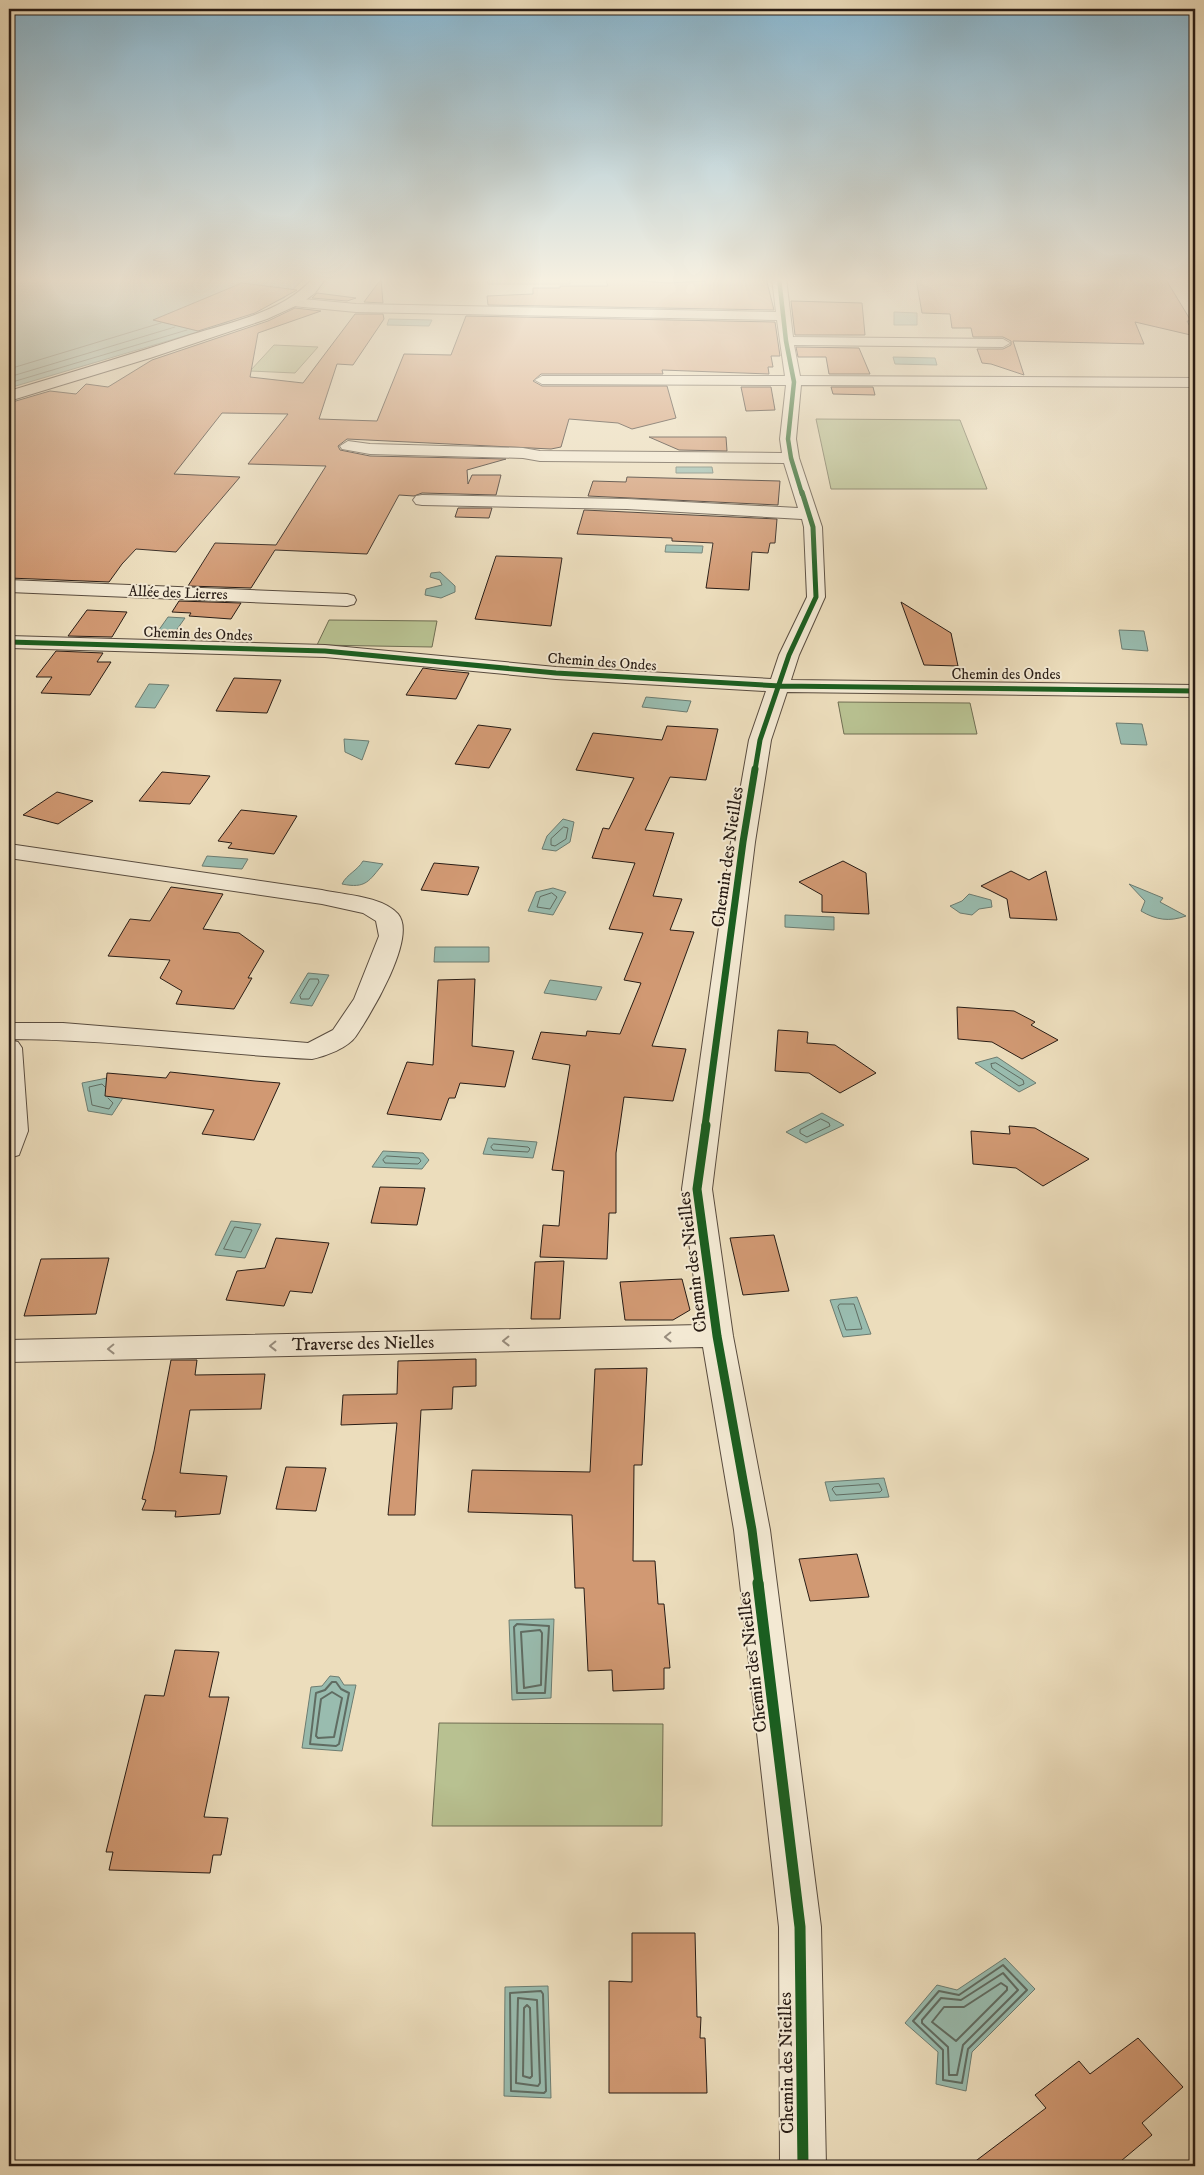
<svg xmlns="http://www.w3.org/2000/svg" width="1204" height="2175" viewBox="0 0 1204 2175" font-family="'IM FELL DW Pica',serif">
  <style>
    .green { fill: #b8c191; stroke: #706e53 }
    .water { fill: #99bcaf; stroke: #6c7c71 }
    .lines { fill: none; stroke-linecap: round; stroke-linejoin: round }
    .shore-far1 { stroke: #606c62; stroke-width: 1 }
    .shore { stroke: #606c62; stroke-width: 2 }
    .building { fill: #d19973; stroke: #281c15 }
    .street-casing { stroke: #594c3f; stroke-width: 2 }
    .secondary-casing { stroke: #281c15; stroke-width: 2 }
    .street { fill: #f3e9d3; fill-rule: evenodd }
    .secondary { fill: #f3e9d3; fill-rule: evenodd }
    .cycleway-far4-casing { stroke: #f3e9d3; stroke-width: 6 }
    .cycleway-far3-casing { stroke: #f3e9d3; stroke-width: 8 }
    .cycleway-far2-casing { stroke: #f3e9d3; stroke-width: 10 }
    .cycleway-far1-casing { stroke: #f3e9d3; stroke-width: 12 }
    .cycleway-casing { stroke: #f3e9d3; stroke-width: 14 }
    .cycleway-far4 { stroke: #1b5e20; stroke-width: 4.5 }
    .cycleway-far3 { stroke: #1b5e20; stroke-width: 5 }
    .cycleway-far2 { stroke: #1b5e20; stroke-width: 7 }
    .cycleway-far1 { stroke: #1b5e20; stroke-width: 9 }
    .cycleway { stroke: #1b5e20; stroke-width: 11 }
    .oneway { stroke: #988d7e }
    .labels { text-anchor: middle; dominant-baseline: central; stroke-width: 4; stroke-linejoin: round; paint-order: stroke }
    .far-street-label { font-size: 15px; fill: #281c15; stroke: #f3e9d3 }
    .street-label { font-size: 18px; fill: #281c15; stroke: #f3e9d3 }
  </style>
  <rect width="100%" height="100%" fill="#ecddbc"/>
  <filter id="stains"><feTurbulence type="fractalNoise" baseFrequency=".004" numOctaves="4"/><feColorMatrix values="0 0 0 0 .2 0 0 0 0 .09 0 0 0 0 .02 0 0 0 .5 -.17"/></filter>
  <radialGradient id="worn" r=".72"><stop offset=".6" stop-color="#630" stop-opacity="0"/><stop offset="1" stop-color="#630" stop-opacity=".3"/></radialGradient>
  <!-- green -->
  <path class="green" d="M487,278H570V284H488Z
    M274,345L318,347L295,373L250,371Z
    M816,419L960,420L987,489H831Z
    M329,620L437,621L432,647L317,645Z
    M838,702L970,703L977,734H844Z
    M439,1723L663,1724L662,1826H432Z"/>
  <!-- water -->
  <path class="water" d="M9,278H305L284,298L218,326L9,388Z
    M894,312L917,313V325H894Z
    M389,319L432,320L429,326L387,325Z
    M893,357L935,358L937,365L895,364Z
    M676,467H712L713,473H676Z
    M666,545L703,546L702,553L665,552Z
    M440,572L455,586V592L441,598L425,595L426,589L442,585L440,580L430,577L431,573Z
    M168,617L185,618L173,635L156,634Z
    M1119,630L1144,631L1148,651L1122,649Z
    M149,684L169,685L155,708L135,707Z
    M646,697L691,701L687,712L642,707Z
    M1116,723L1142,724L1147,745L1121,744Z
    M344,739L369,741L362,760L345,752Z
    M563,819L574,822L570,842L556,851L542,849L547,836Z
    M207,856L248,859L242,869L202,866Z
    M363,861L383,864C369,881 366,889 342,884C347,874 357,871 363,861Z
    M1129,884L1163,898L1160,902L1186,916C1169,922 1156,920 1141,911L1145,901Z
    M553,888L566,892L553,915L528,911L536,892Z
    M969,894L991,900L992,907L979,909L972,915L960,913L950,906L962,901Z
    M785,915L834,917V930L785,927Z
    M435,947H489V962H434Z
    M308,973L329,975L312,1006L290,1003Z
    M550,980L602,987L596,1000L544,993Z
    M997,1057L1036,1083L1019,1092L975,1063Z
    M107,1078L113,1096L123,1098L112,1115L88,1111L82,1083Z
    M822,1113L844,1125L806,1143L786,1132Z
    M488,1138L537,1142L533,1158L483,1154Z
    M383,1151L423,1153L429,1160L422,1169L372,1167Z
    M231,1221L261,1224L245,1258L215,1255Z
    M857,1297L871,1334L843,1337L830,1300Z
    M884,1478L889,1497L830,1501L825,1482Z
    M554,1619L551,1698L512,1700L509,1620Z
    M330,1676L339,1677L344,1685H356L342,1751L302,1748L311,1687L322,1686Z
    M1005,1958L1035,1989L972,2052L966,2091L936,2084L938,2052L905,2023L937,1985L957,1990Z
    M548,1986L551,2098L504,2096L505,1987Z"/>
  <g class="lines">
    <!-- shore-far1 -->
    <path class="shore-far1" d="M9,369L161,323
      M9,377L175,327
      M9,383L187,330
      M564,827L568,828L566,839L555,846L551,845V839Z
      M552,893L557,897L550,909L537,907L540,897Z
      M310,979H318L319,982L309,999H301L300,996Z
      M996,1063L1023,1080L1024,1084L1019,1086L992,1068L991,1064Z
      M105,1087L102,1084L89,1087L92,1105L109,1109L113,1103L108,1098
      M821,1119L829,1123L830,1126L807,1137L800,1133V1130Z
      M494,1144L528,1147L530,1149L528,1152L493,1150L491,1147Z
      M387,1156L419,1158L421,1161L418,1164L385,1163L383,1160Z
      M235,1227L252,1230L241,1252L224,1249Z
      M840,1304H854L862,1329L846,1330L838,1307Z
      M879,1484L882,1490L880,1492L836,1495L832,1489L834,1487Z"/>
    <!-- shore -->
    <path class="shore" d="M517,1624L549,1626L545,1693H517L514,1627Z
      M540,1630L542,1633L541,1685L524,1688L521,1632Z
      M332,1682H336L341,1689L349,1693L339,1744L336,1746L310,1744L316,1693L325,1690Z
      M332,1692L342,1698L334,1737L318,1738L316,1736L321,1699Z
      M1003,1965L1027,1990L968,2049L962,2083L943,2080V2050L913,2021L939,1991L959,1995Z
      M1003,1973L1018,1990L963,2045L957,2075H949L948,2047L922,2023V2020L941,1998L961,2000Z
      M1001,1983L1007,1987V1990L956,2041L932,2022L944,2007H964Z
      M541,1991L543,1994L546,2091L544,2093L511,2091L510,1993Z
      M518,1998L537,2000L540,2083L538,2086L516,2083Z
      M527,2005L530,2008L532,2076L530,2078L523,2076L524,2008Z"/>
  </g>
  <!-- building -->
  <path class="building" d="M605,278L668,283L705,281L704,278H766L774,310L488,305L487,296L533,294V288H560V286H608Z
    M916,278H1009L1068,282V278H1165L1191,321H1187L1195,336L1135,322L1144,344L1013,341L1024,375L991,364L982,363L977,349H1003L1011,345V341L1003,337H973L971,328H952L950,314L922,313Z
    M381,279L383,303L364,302Z
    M242,283L297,290L255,313L198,331L153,320Z
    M317,293L356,298L347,301L312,298Z
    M791,301L862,303L865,335H795Z
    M295,308L321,311L258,333L250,377L303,383L355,314H383L384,319L353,365L337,364L319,419L377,421L404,354L451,355L466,316L775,322L780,356H771L773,367H768L769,374L662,370L663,374H541L533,381L542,386H667L676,418L632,429L618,423L569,419L561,447L551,449L347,439L338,446L340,450L370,456L506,459L467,470L468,484L472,475H501L496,495L422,493L414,496L399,495L367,554L275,550L251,588L188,586L215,543L276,545L326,466L248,464L288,414L222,413L174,474L240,477L176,552L136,549L122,564L109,582L9,578V403L50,391L76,394L86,384L108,387L152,360L268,321Z
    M796,347L859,348L870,374H829L826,357H798Z
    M741,387H771L775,410L746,411Z
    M831,387H873L875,395L833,394Z
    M649,437H726L727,451L679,450Z
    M627,477L780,481L778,505L588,496L593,481L626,482Z
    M458,508H492L489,518L455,517Z
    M584,510L777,519L775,543H770L768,553L752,552L749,590L706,588L713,543L672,541V538L577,534Z
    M496,556L562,558L551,626L475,619Z
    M179,601L241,603L231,619L189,616L191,613L172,612Z
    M901,602L951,633L958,666L924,665Z
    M87,610L127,612L112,637L68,636Z
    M56,651L103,653L97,662H111L90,695L41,693L52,677H36Z
    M423,668L437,670L469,673L456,699L406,695Z
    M234,678L281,680L267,713L216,711Z
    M478,725L511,729L489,768L455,764Z
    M667,726L718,729L706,780L670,777L645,830L674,833L653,896L682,899L670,930L694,932L652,1046L686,1049L673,1101L624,1097L616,1153V1213H609L607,1259L540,1257L543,1225L559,1226L564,1171L552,1170L570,1065L532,1059L541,1032L586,1036L587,1031L620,1034L641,983L624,980L643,933L609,929L635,863L592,858L603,828L609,829L634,778L576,770L593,733L662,740Z
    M162,772L210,776L190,804L139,801Z
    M57,792L93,801L58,824L23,815Z
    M241,810L297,816L274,854L228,848L232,843L218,841Z
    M843,861L866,873L869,914L822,912V895L799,882Z
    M434,863L479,867L468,895L421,890Z
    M1011,871L1029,880L1046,871L1057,920L1010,918L1007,899L981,886Z
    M171,887L223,894L203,929L239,933L264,951L248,978H252L234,1009L176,1004L182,991L160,978L170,960L108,956L130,919L150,921Z
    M475,979L472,1046L514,1051L505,1087L460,1083L455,1098H449L441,1120L387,1114L407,1062L433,1065L438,980Z
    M957,1007L1014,1011L1035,1022L1031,1025L1058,1040L1022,1059L992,1042L958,1039Z
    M778,1030L808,1032L807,1043L835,1045L876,1073L840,1093L809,1073L775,1071Z
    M170,1072L255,1081L280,1083L254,1140L202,1134L214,1110L105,1096L107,1073L166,1078Z
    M1009,1126L1035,1128L1089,1159L1043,1186L1016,1168L973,1164L971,1131L1010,1134Z
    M380,1187L425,1188L417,1225L371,1223Z
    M774,1235L789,1291L743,1295L730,1238Z
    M276,1238L329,1243L312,1293L290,1291L284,1306L226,1300L237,1271L265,1268Z
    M109,1258L96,1314L24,1316L41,1259Z
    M564,1261L560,1319H531L535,1262Z
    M682,1279L690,1310L673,1320H625L620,1282Z
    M476,1359V1386L453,1387L452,1409L421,1410L415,1515H388L397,1423L341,1425L343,1395L397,1394L398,1361Z
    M171,1360H197L195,1375L265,1374L261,1409L190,1410L180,1473L227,1476L220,1514L175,1517L176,1511L142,1510L146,1500L142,1499L154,1451Z
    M647,1368L642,1465H634L633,1561H655L658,1604H664L670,1668H664V1689L613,1691L612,1670L588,1671L584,1588H575L572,1515L468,1512L472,1470L590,1472L595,1369Z
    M286,1467L326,1468L316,1511L276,1509Z
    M857,1554L869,1597L810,1601L799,1559Z
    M175,1650L219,1652L209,1697H229L204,1817L228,1818L221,1855H213L210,1873L109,1870L113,1852H106L145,1695L164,1696Z
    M632,1933H695L697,2017H701L700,2038H705L707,2093H609V1981L632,1982Z
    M1138,2038L1183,2087L1142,2123L1152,2135L1115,2166H969L1046,2108L1035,2095L1079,2061L1090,2074Z"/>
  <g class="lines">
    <!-- street casing -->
    <g class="street-casing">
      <path id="street" d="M772,278H786L793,337L1003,339L1010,343L1003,347L794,345L800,376L1195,378V387L801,385L796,439L799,458L822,527L825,597L799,655L791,680L1195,685V697L787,692L771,740L755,842L712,1189L733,1336L770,1530L821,1927L826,2166H780L779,1927L734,1530L703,1347L9,1362V1340L700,1325L682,1189L731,842L749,740L766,691L556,679L325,657L9,648V636L325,645L556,667L771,679L779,655L807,597L804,527L802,519L627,509L422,505L416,504L413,500L416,496L422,495L627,499L798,508L784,463L540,461L523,458L370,454L342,449L340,446L348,441L370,444L523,448L540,451L782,453L780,439L786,385L542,384L535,380L542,376H785L777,320L356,312L293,306L286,302L293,298L356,304L776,312Z
        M9,580L347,594L354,596L356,600L354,604L347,606L9,592Z
        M9,844L322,890C344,895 382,896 398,914C418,937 370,1015 356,1036C348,1048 326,1056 312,1059C211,1054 110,1039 9,1039V1023H63L308,1043L333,1030L354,999L379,936L376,921L363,913L322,904L9,858Z
        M9,1040L18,1042L22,1048L28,1131L19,1155L9,1158Z"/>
    </g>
    <!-- secondary casing -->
    <g class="secondary-casing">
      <path id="secondary" d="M313,278H326L315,293L302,303L267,319L150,358L9,401V391C69,373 130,355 190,335C231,322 284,312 313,278Z"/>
    </g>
    <!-- street -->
    <use href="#street" class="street"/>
    <!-- secondary -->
    <use href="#secondary" class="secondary"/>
    <!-- cycleway-far4 casing -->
    <g class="cycleway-far4-casing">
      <path id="cycleway-far4" d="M779,278L786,341L794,382L788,439L791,458L802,494"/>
    </g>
    <!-- cycleway-far3 casing -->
    <g class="cycleway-far3-casing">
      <path id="cycleway-far3" d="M9,642L325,651L556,673L780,686L1195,691
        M755,770L760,740L789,655L816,597L813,527L802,492"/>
    </g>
    <!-- cycleway-far2 casing -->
    <g class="cycleway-far2-casing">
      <path id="cycleway-far2" d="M705,1126L743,842L755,769"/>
    </g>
    <!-- cycleway-far1 casing -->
    <g class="cycleway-far1-casing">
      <path id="cycleway-far1" d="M706,1125L697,1189L717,1336L752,1530L759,1585"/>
    </g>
    <!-- cycleway casing -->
    <g class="cycleway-casing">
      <path id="cycleway" d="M758,1583L800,1927L803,2166"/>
    </g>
    <!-- cycleway-far4 -->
    <use href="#cycleway-far4" class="cycleway-far4"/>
    <!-- cycleway-far3 -->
    <use href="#cycleway-far3" class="cycleway-far3"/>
    <!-- cycleway-far2 -->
    <use href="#cycleway-far2" class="cycleway-far2"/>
    <!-- cycleway-far1 -->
    <use href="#cycleway-far1" class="cycleway-far1"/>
    <!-- cycleway -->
    <use href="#cycleway" class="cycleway"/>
  </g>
  <!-- one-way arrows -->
  <defs><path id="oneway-chevron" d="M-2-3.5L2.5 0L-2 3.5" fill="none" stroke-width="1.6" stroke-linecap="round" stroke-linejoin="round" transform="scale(1.25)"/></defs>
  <g class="oneway">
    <use href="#oneway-chevron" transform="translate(668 1337) rotate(179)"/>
    <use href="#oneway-chevron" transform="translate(506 1341) rotate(179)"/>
    <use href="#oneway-chevron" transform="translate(273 1346) rotate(179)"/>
    <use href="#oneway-chevron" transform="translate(111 1349) rotate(179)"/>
  </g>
  <!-- sky -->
  <linearGradient id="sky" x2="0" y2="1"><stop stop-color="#88b7d1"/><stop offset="0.48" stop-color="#f6f0e1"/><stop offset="1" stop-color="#f6f0e1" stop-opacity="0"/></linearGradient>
  <rect width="1204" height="583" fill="url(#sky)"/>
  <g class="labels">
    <!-- far-street labels -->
    <g class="far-street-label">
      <text transform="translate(178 593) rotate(2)">Allée des Lierres</text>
      <text transform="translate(198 634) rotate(2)">Chemin des Ondes</text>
      <text transform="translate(602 662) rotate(4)">Chemin des Ondes</text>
      <text x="1006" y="674">Chemin des Ondes</text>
    </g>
    <!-- street labels -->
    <g class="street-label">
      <text transform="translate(728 857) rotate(-82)">Chemin des Nieilles</text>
      <text transform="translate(693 1262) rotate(-97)">Chemin des Nieilles</text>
      <text transform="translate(363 1344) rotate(-1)">Traverse des Nielles</text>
      <text transform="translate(753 1662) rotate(-97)">Chemin des Nieilles</text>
      <text transform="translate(787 2063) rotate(-91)">Chemin des Nieilles</text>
    </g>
  </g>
  <!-- margin -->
  <rect width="1204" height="2175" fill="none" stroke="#ecddbc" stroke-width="30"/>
  <rect x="10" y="10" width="1184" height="2155" fill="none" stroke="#281c15" stroke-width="2.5"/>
  <rect x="15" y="15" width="1174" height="2145" fill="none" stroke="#281c15"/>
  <rect width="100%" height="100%" filter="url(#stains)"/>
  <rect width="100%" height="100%" fill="url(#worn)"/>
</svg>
